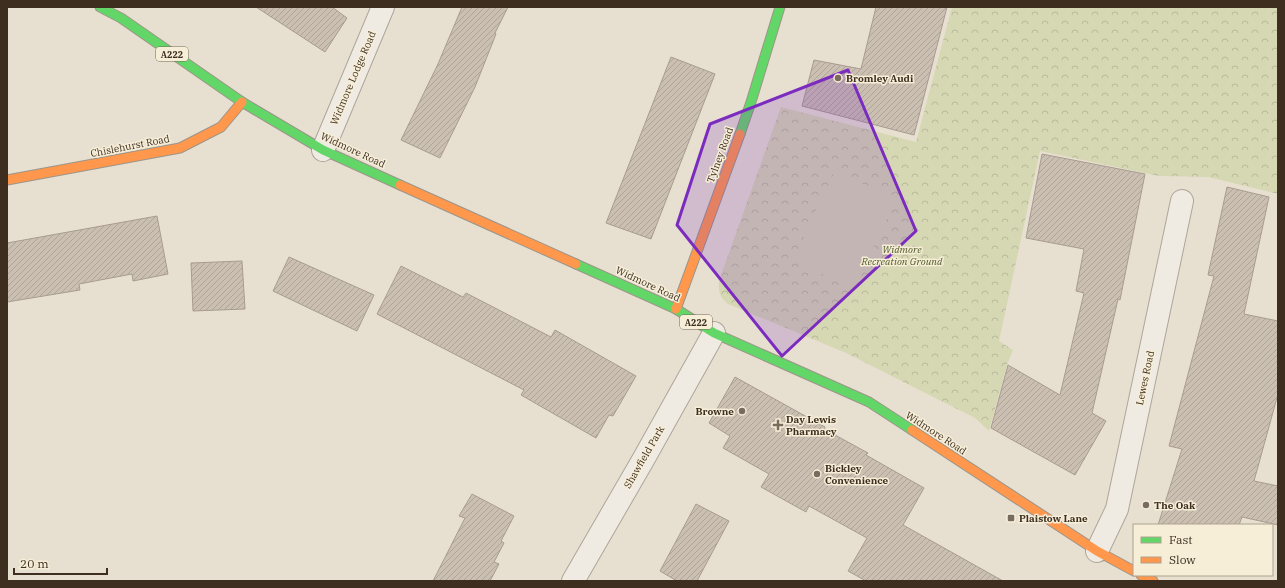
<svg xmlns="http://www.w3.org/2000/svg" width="1285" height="588" viewBox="0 0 1285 588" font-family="'IBM Plex Serif',serif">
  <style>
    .park { fill: url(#park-crowns) }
    .pitch { fill: #d6d7b3 }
    .building { fill: url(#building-hatch); stroke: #a89c90 }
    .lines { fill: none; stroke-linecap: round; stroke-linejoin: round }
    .street-casing { stroke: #ada599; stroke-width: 24 }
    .fast-casing { stroke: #9c958a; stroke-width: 11 }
    .slow-casing { stroke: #9c958a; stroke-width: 11 }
    .street { stroke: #efebe3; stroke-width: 22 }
    .fast { stroke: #63d668; stroke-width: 9 }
    .slow { stroke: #ff974d; stroke-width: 9 }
    .marked { fill: #7b2cbf; fill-opacity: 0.2; stroke: #7b2cbf; stroke-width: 3; stroke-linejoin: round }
    .poi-dot { fill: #786c5e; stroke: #f7eed8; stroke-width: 1.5 }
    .labels { text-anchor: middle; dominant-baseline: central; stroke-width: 3; stroke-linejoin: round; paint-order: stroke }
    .shield { fill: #f7eed8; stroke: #756857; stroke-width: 1 }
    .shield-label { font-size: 9px; font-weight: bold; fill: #3d2e20 }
    .street-label { font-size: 10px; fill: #3d2e20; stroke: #f7eed8 }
    .poi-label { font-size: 10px; font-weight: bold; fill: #3d2e20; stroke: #f7eed8; text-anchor: start }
    .park-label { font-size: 10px; font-style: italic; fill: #4d5a26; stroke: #f7eed8 }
  </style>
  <defs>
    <pattern id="park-crowns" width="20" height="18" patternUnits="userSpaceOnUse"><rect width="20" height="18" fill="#d6d7b3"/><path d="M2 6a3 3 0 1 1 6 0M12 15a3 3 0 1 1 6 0" fill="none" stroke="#b9b99a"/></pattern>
    <pattern id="building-hatch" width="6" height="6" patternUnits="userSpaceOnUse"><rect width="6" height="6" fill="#cbbfb2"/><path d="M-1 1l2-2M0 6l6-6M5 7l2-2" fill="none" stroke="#afa499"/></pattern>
  </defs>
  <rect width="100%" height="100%" fill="#e7e0d1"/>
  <!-- park -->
  <path class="park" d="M952,7H1278V194L1208,177L1159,176L1040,151L999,341L1013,350L1007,365L989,431L975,418L846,353L728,304C720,297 718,292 719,281L781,107L916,142Z"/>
  <!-- pitch -->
  <path class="pitch" d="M835,171L896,199L854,289L793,260Z"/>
  <!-- building -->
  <path class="building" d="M256,7H332L347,18L325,52Z
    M462,7H508L495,33L496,34L475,87L440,158L401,140L438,64Z
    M876,7H947L914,135L802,106L814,60L861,69Z
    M671,57L715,74L651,239L606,223Z
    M1042,154L1145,174L1120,300L1118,299L1092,413L1106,421L1075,475L991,428L1008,365L1060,395L1084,293L1076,291L1084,249L1026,238Z
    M1227,187L1269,197L1244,314L1278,321V394L1254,481L1278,486V525L1242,517L1239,525H1158L1182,449L1169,446L1214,276L1208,275Z
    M157,216L168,274L133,281L132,274L79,284L80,290L7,302V243Z
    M289,257L374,295L357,331L273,291Z
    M242,261L245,309L193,311L191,263Z
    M401,266L463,297L466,293L551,337L555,330L636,376L613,416L609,415L596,438L521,395L524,390L377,314Z
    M735,377L825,427L824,429L868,453L866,455L924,488L903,525L1003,581H866L848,571L867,538L809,506L806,512L761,487L769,474L723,448L730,436L709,423Z
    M472,494L514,516L501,541L504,543L494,562L499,564L490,581H433L465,518L459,516Z
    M696,504L729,521L697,581H677L660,571Z"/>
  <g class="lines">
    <!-- street casing -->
    <g class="street-casing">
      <path id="street" d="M323,150L383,7
        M1097,551L1117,509L1182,201
        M573,581L643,460L714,333"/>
    </g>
    <!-- fast casing -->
    <g class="fast-casing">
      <path id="fast" d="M100,7L121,18L242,102L323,150L400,185
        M740,134L751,102L780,7
        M576,264L676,309L714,333L869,402L912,430"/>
    </g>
    <!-- slow casing -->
    <g class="slow-casing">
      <path id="slow" d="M7,180L180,148L221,127L242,102
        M400,185L576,264
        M676,309L740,134
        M912,430L1097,551L1134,571
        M1141,575L1153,581"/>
    </g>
    <!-- street -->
    <use href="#street" class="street"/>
    <!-- fast -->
    <use href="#fast" class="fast"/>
    <!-- slow -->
    <use href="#slow" class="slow"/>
  </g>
  <!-- marked area -->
  <path class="marked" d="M848,70L916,231L782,356L677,225L710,124Z"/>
  <!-- markers -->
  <g class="poi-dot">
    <circle cx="838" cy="78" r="4"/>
    <circle cx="742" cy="411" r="4"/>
    <path d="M776 419h4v4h4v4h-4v4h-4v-4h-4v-4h4z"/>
    <circle cx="817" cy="474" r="4"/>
    <circle cx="1146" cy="505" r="4"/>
    <rect x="1007" y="514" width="8" height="8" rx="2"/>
  </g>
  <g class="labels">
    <!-- shield labels -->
    <g class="shield">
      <rect x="156" y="47" width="32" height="14" rx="3"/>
      <rect x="680" y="315" width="32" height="14" rx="3"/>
    </g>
    <g class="shield-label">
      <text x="172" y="54">A222</text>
      <text x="696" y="322">A222</text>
    </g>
    <!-- street labels -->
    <g class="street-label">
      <text transform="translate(353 78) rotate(-67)">Widmore Lodge Road</text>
      <text transform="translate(130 146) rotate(-11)">Chislehurst Road</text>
      <text transform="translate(353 150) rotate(25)">Widmore Road</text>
      <text transform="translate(720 155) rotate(-70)">Tylney Road</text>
      <text transform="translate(648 284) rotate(25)">Widmore Road</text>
      <text transform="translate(1145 378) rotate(-78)">Lewes Road</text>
      <text transform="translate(936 433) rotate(33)">Widmore Road</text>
      <text transform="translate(644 457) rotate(-60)">Shawfield Park</text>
    </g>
    <!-- poi labels -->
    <g class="poi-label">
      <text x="846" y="78">Bromley Audi</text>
      <text x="734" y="411" text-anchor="end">Browne</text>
      <text x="786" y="419">Day Lewis<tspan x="786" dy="12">Pharmacy</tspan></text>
      <text x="825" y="468">Bickley<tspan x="825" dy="12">Convenience</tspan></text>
      <text x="1154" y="505">The Oak</text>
      <text x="1019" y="518">Plaistow Lane</text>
    </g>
    <!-- park labels -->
    <g class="park-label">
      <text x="902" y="249">Widmore<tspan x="902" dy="12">Recreation Ground</tspan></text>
    </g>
  </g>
  <!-- border -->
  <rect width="1285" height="588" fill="none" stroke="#3d2e20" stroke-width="16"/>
  <!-- legend -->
  <rect x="1133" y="524" width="140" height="52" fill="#f7eed8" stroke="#ada18e"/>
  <rect x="1141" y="537" width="20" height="6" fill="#63d668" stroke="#ada18e"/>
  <text x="1169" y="544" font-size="12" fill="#3d2e20">Fast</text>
  <rect x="1141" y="557" width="20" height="6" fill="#ff974d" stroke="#ada18e"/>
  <text x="1169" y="564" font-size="12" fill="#3d2e20">Slow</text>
  <!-- scale -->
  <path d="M14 568v6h93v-6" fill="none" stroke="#3d2e20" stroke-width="2"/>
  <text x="20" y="568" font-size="12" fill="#3d2e20" stroke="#f7eed8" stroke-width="3" paint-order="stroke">20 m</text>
</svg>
